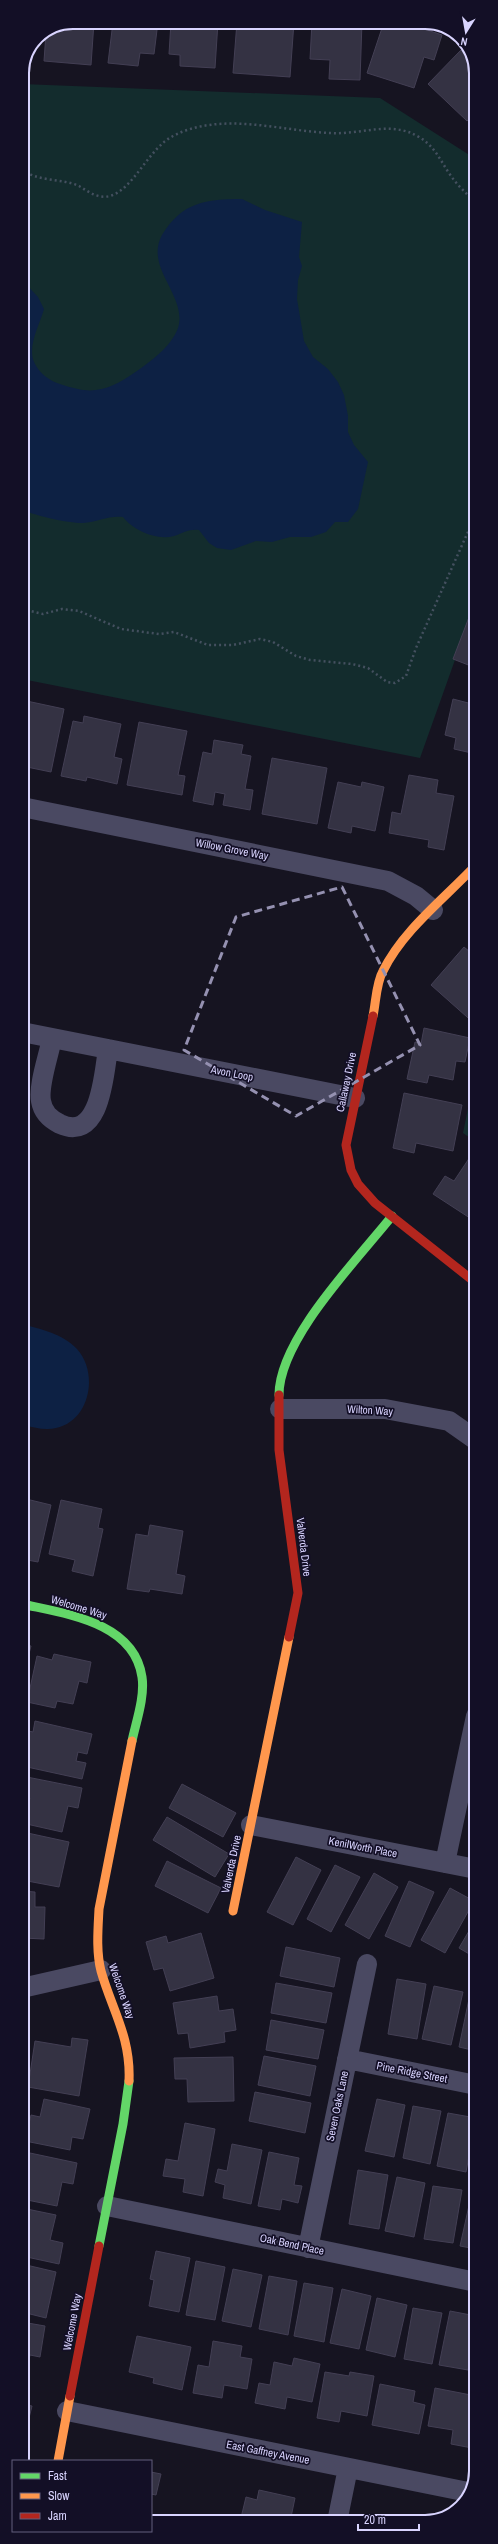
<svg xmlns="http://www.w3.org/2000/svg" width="498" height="2544" viewBox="0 0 498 2544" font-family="'Archivo Narrow',sans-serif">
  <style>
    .green { fill: #132c2d }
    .water { fill: #0d2144 }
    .building { fill: #343243; stroke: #433f54 }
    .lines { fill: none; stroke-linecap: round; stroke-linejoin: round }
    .path { stroke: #44505f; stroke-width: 2.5; stroke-dasharray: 2 3; stroke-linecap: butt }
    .street { stroke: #4a4962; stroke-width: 20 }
    .fast { stroke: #63d668; stroke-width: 9 }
    .slow { stroke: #ff974d; stroke-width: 9 }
    .jam { stroke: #b3261e; stroke-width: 9 }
    .marked { fill: none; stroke: #9591b1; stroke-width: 3; stroke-dasharray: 8 5; stroke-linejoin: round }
    .labels { text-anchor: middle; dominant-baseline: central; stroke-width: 3.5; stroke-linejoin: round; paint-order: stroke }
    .street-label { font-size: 11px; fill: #d9d4ff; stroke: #130f26 }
    .rim { fill: none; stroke: #d9d4ff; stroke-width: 2 }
  </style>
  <rect width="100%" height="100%" fill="#161421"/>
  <!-- green -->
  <path class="green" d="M22,84L380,98L471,156L476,161V601L420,758L22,679Z
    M476,1069V1142L463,1133Z"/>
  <!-- water -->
  <path class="water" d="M242,199L265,210L302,222L299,257L302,266L298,280L297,299L304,341L313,357L328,369L338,382L344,395L348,416V432L354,445L368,462L358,509L348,522H335L326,532L311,537H290L272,542L256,541L231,550L217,548L209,543L199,530C188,529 184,533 174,536C157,541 133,530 123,517C110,515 97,522 83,523C66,523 38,516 22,510V280L38,297L44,309C40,324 26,348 35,364C44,381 61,385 78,389C99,394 117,385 134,373C150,362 171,347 178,328C188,296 144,268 162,235C182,202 206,199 242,199Z
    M22,1324C41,1329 63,1334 77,1349C99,1373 90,1421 56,1428C45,1431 33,1427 22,1425Z"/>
  <!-- building -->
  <path class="building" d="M73,22H94L91,65L44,61L46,33Z
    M113,22H158L154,54L140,53L138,66L108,63Z
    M171,22H218L215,68L180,66V55L169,54Z
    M237,22H294L290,77L233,73Z
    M312,22H362L360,80L329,79L330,60L310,59Z
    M384,22H404L442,35L434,60L424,57L414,88L367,73Z
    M461,50L476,66V113L467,121L428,84Z
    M471,612L476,614V668L453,659Z
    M453,699L476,705V754L454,749L456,738L445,735Z
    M22,700L64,709L51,772L22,766Z
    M84,716L121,724L114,757L122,759L117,784L87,777L86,781L61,776L73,721L83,723Z
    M139,722L187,731L178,775L185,776L182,795L127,785Z
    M214,740L243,745L241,754L251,756L245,789L253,790L250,810L223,805L225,794L215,792L213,805L193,801L203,752L212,754Z
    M272,758L327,768L317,824L262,814Z
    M409,775L438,780L436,793L454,796L444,850L428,847L429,840L389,833L392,812L401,814Z
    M338,782L361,787L362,782L384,787L375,831L352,826L351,833L328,828Z
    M464,947L476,957V1025L431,985Z
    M424,1028L470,1038L465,1062L456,1061L453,1080L429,1075L427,1083L407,1079L415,1042L421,1044Z
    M404,1093L462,1105L453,1151L416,1143L414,1153L393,1148Z
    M472,1154L476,1157V1222L433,1194L445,1176L454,1181Z
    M22,1498L51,1505L38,1562L22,1559Z
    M61,1500L102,1509L98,1528L103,1529L93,1576L72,1571L75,1560L49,1554Z
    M150,1525L183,1531L176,1574L185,1576L182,1594L150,1589L149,1592L127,1589L136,1534L148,1536Z
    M22,1644L31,1646L22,1681Z
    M54,1654L91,1662L87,1683L79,1681L73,1704L57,1701L55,1708L27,1702L37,1656L52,1660Z
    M35,1721L92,1734L87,1754L78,1752L76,1761L86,1763L82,1779L27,1767L29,1759L22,1757V1736L24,1730L33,1732Z
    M22,1776L82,1788L78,1808L68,1806L62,1832L22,1823V1808L27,1809L30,1798L22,1796Z
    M182,1784L236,1813L223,1837L169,1808Z
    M167,1817L229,1854L215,1877L153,1840Z
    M23,1832L69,1842L59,1887L22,1880Z
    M296,1857L321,1870L293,1925L267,1912Z
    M167,1861L221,1888L208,1913L155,1886Z
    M335,1865L360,1877L331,1932L307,1919Z
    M374,1873L398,1887L369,1939L345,1925Z
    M409,1881L434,1892L410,1947L385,1936Z
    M450,1888L474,1901L445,1953L421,1940Z
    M22,1891L35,1892V1907H45L44,1939L22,1938Z
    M476,1919V1958L459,1948Z
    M201,1933L214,1978L170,1991L163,1968L154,1970L146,1942L166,1936L168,1943Z
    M286,1947L340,1958L334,1987L280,1976Z
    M397,1979L426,1984L417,2039L388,2034Z
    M276,1983L332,1993L326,2023L271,2013Z
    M434,1986L463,1992L451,2045L422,2039Z
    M470,1994L476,1995V2051L459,2047Z
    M217,1996L219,2011L233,2009L236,2030L224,2032L225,2042L190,2048L188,2033L178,2034L173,2003Z
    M271,2020L324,2030L318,2059L266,2050Z
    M72,2038L88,2040L79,2096L28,2087L35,2041L71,2047Z
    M264,2056L316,2066L310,2096L258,2085Z
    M233,2057L234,2101L188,2102L187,2079H175L174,2058Z
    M255,2092L311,2103L305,2133L249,2121Z
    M44,2099L90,2109L83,2139L72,2137L70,2150L25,2141L31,2115L40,2117Z
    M377,2099L405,2105L394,2157L365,2151Z
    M413,2106L441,2111L430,2164L403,2158Z
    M448,2113L476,2118L466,2172L437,2166Z
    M185,2123L215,2129L203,2196L183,2192L185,2179L163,2176L166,2159L178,2161Z
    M232,2144L262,2150L251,2204L223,2198L225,2185L215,2182L218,2169L227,2171Z
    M269,2152L299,2158L294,2185L302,2186L298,2203L282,2199L280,2210L258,2206Z
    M30,2153L77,2163L73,2184L62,2182L57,2206L22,2199V2160L28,2161Z
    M358,2170L388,2175L379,2229L349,2224Z
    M397,2177L425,2183L414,2237L385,2231Z
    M433,2186L462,2190L453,2243L424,2239Z
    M472,2192L476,2193V2249L460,2246Z
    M22,2208L56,2215L50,2240L63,2243L59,2264L22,2256Z
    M156,2251L190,2258L179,2312L149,2306L154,2280L150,2279Z
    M196,2261L225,2267L215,2320L186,2315Z
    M22,2264L56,2272L46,2318L22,2312Z
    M233,2269L262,2275L251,2327L222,2321Z
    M269,2276L297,2281L288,2335L259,2329Z
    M304,2283L333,2288L324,2342L294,2336Z
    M342,2289L371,2296L359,2349L330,2343Z
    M377,2298L407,2305L395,2357L366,2350Z
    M413,2308L442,2313L432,2364L404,2359Z
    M450,2311L476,2316V2331L468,2370L439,2365Z
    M22,2322L45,2326L40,2357L30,2355L27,2369L22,2368Z
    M137,2336L191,2347L182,2390L153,2383L154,2378L129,2372Z
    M213,2341L242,2346L240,2357L252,2359L247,2389L224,2385L222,2398L193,2393L198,2365L209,2367Z
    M294,2358L320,2364L312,2402L287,2397L285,2409L255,2403L259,2383L270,2385L274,2362L292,2366Z
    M325,2372L349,2376L350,2372L374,2376L367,2416L341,2411L339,2422L317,2418Z
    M380,2384L415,2391L413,2402L425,2405L419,2434L372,2425Z
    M435,2388L476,2396V2428L472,2448L451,2444L453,2430L428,2426Z
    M22,2404L32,2406L27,2426L22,2425Z
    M151,2472L161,2474L156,2495L151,2494Z
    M259,2490L295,2498L290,2522H240L246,2497L257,2500Z
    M393,2517L412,2522H392Z"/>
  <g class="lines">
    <!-- path -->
    <path class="path" d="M22,169C36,182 62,178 79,186C89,192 98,199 110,196C134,189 148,149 173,136C222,111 279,131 331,133C361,135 391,120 419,137C435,146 441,162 451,176C458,186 467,194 476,203
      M22,609L43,614L62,609L79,611L121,629L159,634L174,632L208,645H233L260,639L273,642L296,656L310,660L352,664L368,668L387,682L395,683L406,676L416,648L476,514"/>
    <!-- street -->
    <path class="street" d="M22,807L388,881L416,896L433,910
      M22,1032L355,1098
      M52,1038C49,1055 38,1085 41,1101C43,1113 50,1119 60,1124C101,1143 104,1072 108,1049
      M280,1409H385L449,1421L476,1440
      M251,1825L476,1869
      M445,1863L476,1716
      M22,1988L101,1970
      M347,2059L476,2085
      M107,2206L476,2282
      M308,2248L367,1964
      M67,2411L468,2492
      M337,2522L348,2468"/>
    <!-- fast -->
    <path class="fast" d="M279,1395C279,1339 357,1260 392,1216
      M22,1604C66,1614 134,1622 142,1677C145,1697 136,1722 132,1741
      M99,2246L123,2124L129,2081"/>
    <!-- slow -->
    <path class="slow" d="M373,1016C376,1002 376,983 383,971C403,930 445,898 476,865
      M233,1911L289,1637
      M129,2081C131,2037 112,2010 101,1971C96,1951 98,1929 99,1909L132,1741
      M58,2461L70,2396"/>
    <!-- jam -->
    <path class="jam" d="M373,1016L346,1145L351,1170L358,1184L375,1203L476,1283
      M279,1395V1450L298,1593L289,1637
      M70,2396L99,2246"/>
  </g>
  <!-- marked area -->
  <path class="marked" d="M342,887L420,1045L296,1116L184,1050L236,917Z"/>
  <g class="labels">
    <!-- street labels -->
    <g class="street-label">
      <text transform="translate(232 849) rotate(11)">Willow Grove Way</text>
      <text transform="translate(232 1073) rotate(11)">Avon Loop</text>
      <text transform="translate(346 1082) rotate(-78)">Callaway Drive</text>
      <text transform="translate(370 1410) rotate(3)">Wilton Way</text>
      <text transform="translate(304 1547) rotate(83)">Valverda Drive</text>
      <text transform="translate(79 1607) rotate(17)">Welcome Way</text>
      <text transform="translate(363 1847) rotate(11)">KenilWorth Place</text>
      <text transform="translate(231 1864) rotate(-78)">Valverda Drive</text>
      <text transform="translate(122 1991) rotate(71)">Welcome Way</text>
      <text transform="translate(412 2072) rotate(11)">Pine Ridge Street</text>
      <text transform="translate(337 2106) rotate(-78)">Seven Oaks Lane</text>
      <text transform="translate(292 2244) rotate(12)">Oak Bend Place</text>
      <text transform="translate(72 2322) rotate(-79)">Welcome Way</text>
      <text transform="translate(268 2452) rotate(11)">East Gaffney Avenue</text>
    </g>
  </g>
  <!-- crop -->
  <path d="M0 0H498V2544H0ZM73 29H425A44 44 0 0 1 469 73V2471A44 44 0 0 1 425 2515H73A44 44 0 0 1 29 2471V73A44 44 0 0 1 73 29Z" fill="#130f26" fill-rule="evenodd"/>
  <path class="rim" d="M73 29H425A44 44 0 0 1 469 73V2471A44 44 0 0 1 425 2515H73A44 44 0 0 1 29 2471V73A44 44 0 0 1 73 29Z"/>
  <!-- legend -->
  <rect x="12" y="2460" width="140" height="72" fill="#130f26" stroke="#625e7d"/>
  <rect x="20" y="2473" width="20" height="6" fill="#63d668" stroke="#625e7d"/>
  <text x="48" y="2480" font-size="12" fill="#d9d4ff">Fast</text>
  <rect x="20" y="2493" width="20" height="6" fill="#ff974d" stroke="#625e7d"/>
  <text x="48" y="2500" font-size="12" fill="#d9d4ff">Slow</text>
  <rect x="20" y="2513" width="20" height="6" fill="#b3261e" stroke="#625e7d"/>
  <text x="48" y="2520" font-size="12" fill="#d9d4ff">Jam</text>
  <!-- north arrow -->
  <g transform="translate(466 32) rotate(191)" stroke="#130f26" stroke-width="3" paint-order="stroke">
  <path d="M0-3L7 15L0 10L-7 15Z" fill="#d9d4ff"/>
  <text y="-6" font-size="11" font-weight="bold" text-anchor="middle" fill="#d9d4ff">N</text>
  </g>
  <!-- scale -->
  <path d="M358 2524v6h61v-6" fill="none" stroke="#d9d4ff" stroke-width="2"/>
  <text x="364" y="2524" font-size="12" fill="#d9d4ff" stroke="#130f26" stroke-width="3" paint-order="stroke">20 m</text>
</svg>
